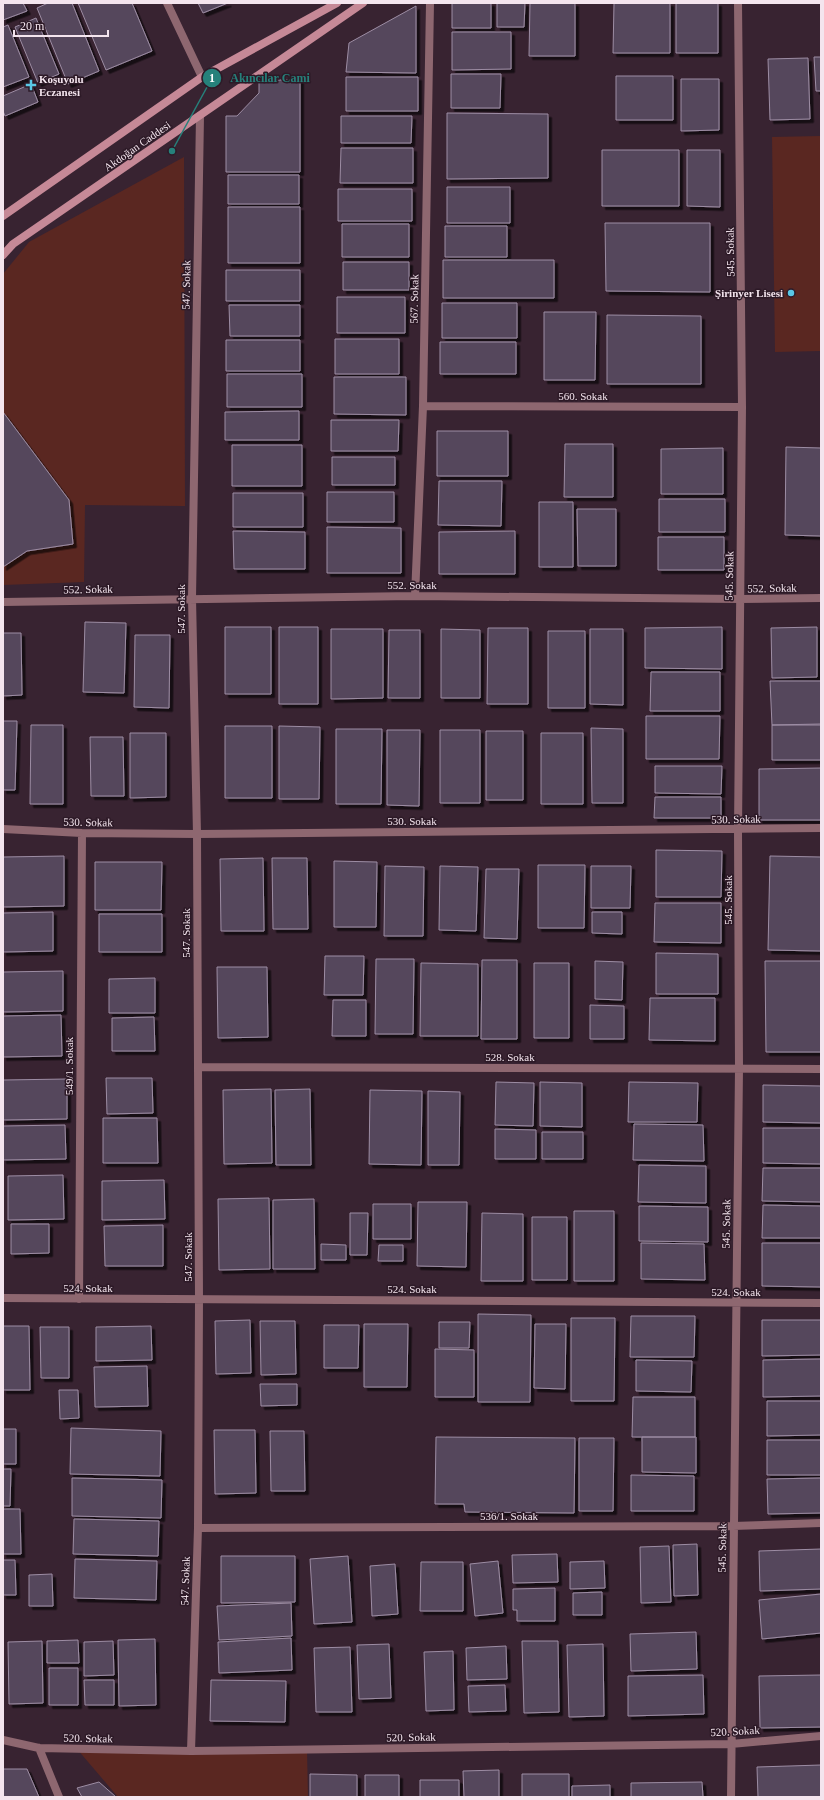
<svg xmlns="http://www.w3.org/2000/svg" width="824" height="1800" viewBox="0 0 824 1800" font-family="'Times New Roman',serif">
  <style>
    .green { fill: #5a2721 }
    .building { fill: #55475c; stroke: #9d8da4; filter: url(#shadow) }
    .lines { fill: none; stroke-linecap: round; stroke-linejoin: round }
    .minor { stroke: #8e6770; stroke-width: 8 }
    .secondary { stroke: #c68997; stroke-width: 8 }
    .poi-dot { fill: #5ac8e6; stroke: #2d1a27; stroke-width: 1.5 }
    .labels { text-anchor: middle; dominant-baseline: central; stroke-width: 3; stroke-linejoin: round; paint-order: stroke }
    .poi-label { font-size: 11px; font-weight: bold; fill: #f4e5ee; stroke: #2d1a27; text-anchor: start }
    .street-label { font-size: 11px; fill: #f4e5ee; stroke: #2d1a27 }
    .leader { fill: none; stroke: #26817b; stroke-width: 1.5 }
    .callout-dot { fill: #26817b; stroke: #2d1a27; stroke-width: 1.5 }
    .mark-label { font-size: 12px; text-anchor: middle; font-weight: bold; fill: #fff }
    .callout-label { font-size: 12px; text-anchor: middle; font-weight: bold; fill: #26817b; stroke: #2d1a27; stroke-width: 3; stroke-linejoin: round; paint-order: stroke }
  </style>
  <defs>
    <filter id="shadow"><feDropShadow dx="3.5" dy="3.5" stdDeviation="0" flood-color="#0009"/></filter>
  </defs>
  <rect width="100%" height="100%" fill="#382331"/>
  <!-- green -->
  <path class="green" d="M821,136V351L775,352L772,137Z
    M184,157L185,506L85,505L84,582L3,585V274L29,242Z
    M77,1749H307L308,1797H118Z"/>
  <!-- building -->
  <path class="building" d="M3,3H23L27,11L3,20Z
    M48,3H72L99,71L68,84L37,8Z
    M78,3H132L152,51L106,70Z
    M198,3H228L203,13Z
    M452,3H491V28H452Z
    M497,3H525L524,27H497Z
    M530,3H575V56H529Z
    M614,3H670V53H613Z
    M676,3H718V53H676Z
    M416,6V73L346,72L349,43Z
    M36,18L59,74L38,83L15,27Z
    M8,25L29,77L3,87V27Z
    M452,32H511V69L452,70Z
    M814,57H821V91H816Z
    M808,58L810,119L770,120L768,59Z
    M451,74H501L500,108H451Z
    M616,76H673V120H616Z
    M346,77H418V111H346Z
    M681,79H719V130L681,131Z
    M259,80H300V172H226V116H237L259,93Z
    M31,84L38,102L5,116L3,111V96Z
    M447,113L548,114V178L447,179Z
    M341,116H412L411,143H341Z
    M341,148H413V183H340Z
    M602,150H679V206H602Z
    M687,150H720V207L687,206Z
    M228,175H299V204H228Z
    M447,187H510V223H447Z
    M338,189H412V221H338Z
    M228,207H300V263H228Z
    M605,223H710V292L606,291Z
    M342,224H409V257H342Z
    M445,226H507V257H445Z
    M443,260H554V298H443Z
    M343,262H409V290H343Z
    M226,270H300V301H226Z
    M337,297H405V333H337Z
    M442,303H517V338H442Z
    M229,305H300V336H230Z
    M544,312H596L595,380H544Z
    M607,315L701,316V384H607Z
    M335,339H399V374H335Z
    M226,340H300V371H226Z
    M440,342H516V374H440Z
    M227,374H302V407H227Z
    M334,377H406V415L334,414Z
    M299,411V440H225V412Z
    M3,412L69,500L73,544L27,551L3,567Z
    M331,420H399L398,451H331Z
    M437,431H508V476H437Z
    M565,444H613V497H564Z
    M232,445H302V486H232Z
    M786,447L821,448V536L785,535Z
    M723,448V494H661V449Z
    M332,457H395V485H332Z
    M439,481H502L501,526L438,525Z
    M327,492H394V522H327Z
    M233,493H303V527H233Z
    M659,499H725V532H659Z
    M539,502H573V567H539Z
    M577,509H616V566H578Z
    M327,527L401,528V573H327Z
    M233,531L305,532V569H234Z
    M515,531V574H439V532Z
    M658,537H724V570H658Z
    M85,622L126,623L124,693L83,692Z
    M225,627H271V694H225Z
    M279,627H318V704H279Z
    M722,627V669L645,668V628Z
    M817,627V677L772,678L771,628Z
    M488,628H528V704H487Z
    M331,629H383V698L331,699Z
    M441,629L480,630V698H441Z
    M590,629H623V705L590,704Z
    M389,630H420V698H388Z
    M548,631H585V708H548Z
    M3,633H21L22,695L3,696Z
    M135,635H170L169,708L134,707Z
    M651,672H720V711H650Z
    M770,681H821V724L772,725Z
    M646,716H720L719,759H646Z
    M3,721H17L15,790H3Z
    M31,725H63V804H30Z
    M772,725H821V760H772Z
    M225,726H272V798H225Z
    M279,726L320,727L319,799H279Z
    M591,728L623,729V803H592Z
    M336,729H382L381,804H336Z
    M387,730H420L419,806L387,805Z
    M440,730H480V803H440Z
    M486,731H523V800H486Z
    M130,733H166V797L130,798Z
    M541,733H583V804H541Z
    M90,737H123L124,796H91Z
    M655,766H722L721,794L655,793Z
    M821,768V820H759V769Z
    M655,797H721V818H654Z
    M656,850L722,851L721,897H656Z
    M64,856V906L3,907V857Z
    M770,856L821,857V951L768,950Z
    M263,858L264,931H221L220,859Z
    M272,858H307L308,929H273Z
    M334,861L377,862L376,927H334Z
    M95,862H162L161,910H95Z
    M538,865H585L584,928H538Z
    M385,866L424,867L423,936H384Z
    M440,866L478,867L476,931L439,930Z
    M591,866H631L630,908H591Z
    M486,869H519L517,939L484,938Z
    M655,903H721V943L654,942Z
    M53,912V951L3,952V913Z
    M592,912H622V934L592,933Z
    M99,914H162V952H99Z
    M656,953L718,954V994H656Z
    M325,956H364L363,995H324Z
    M376,959H414L413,1034H375Z
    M482,960H517V1039H481Z
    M595,961L623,962L622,1000L595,999Z
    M765,961H821V1052H766Z
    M421,963L478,964V1036H420Z
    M534,963H569V1038H534Z
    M217,967H267L268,1037L218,1038Z
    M63,971V1011L3,1012V972Z
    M155,978V1013H109V979Z
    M650,998H715V1041L649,1040Z
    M333,1000H366V1036H332Z
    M590,1005L624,1006V1039H590Z
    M61,1015L62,1056L3,1057V1016Z
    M154,1017L155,1051H112V1018Z
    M106,1078H152L153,1113L107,1114Z
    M67,1079V1119L3,1120V1080Z
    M496,1082L534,1083L533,1126L495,1125Z
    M540,1082L582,1083V1127L540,1126Z
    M629,1082L698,1083L697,1122H628Z
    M763,1085L821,1086V1123L763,1122Z
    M271,1089L272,1163L224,1164L223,1090Z
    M310,1089L311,1165H276L275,1090Z
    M370,1090L422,1091L421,1165L369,1164Z
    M428,1091L460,1092L459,1165H428Z
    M103,1118H157L158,1163H103Z
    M634,1124L703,1125L704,1161L633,1160Z
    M65,1125L66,1159L3,1160V1126Z
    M763,1128H821V1164L763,1163Z
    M495,1129L536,1130V1159H495Z
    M542,1132H583V1159H542Z
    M639,1165L706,1166V1203L638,1202Z
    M763,1168H821V1202L762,1201Z
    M63,1175L64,1219L8,1220V1176Z
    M164,1180L165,1219L102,1220V1181Z
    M269,1198L270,1269L219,1270L218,1199Z
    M314,1199L315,1269H273V1200Z
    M418,1202H467L466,1267L417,1266Z
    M373,1204H411V1239H373Z
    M763,1205L821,1206V1238H762Z
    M639,1206L708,1207V1242L639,1241Z
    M574,1211H614V1281H574Z
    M350,1213H368L367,1255H350Z
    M482,1213L523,1214V1281H481Z
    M532,1217H567V1280H532Z
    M11,1224H49V1253L11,1254Z
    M163,1225V1266H105L104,1226Z
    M641,1243L704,1244L705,1280L641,1279Z
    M762,1243H821V1287L762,1286Z
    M321,1244L346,1245V1260H321Z
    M379,1245H403V1261H378Z
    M478,1314L531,1315L530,1402H478Z
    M631,1316H695L694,1357H630Z
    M571,1318H615L614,1401H571Z
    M250,1320L251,1373L216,1374L215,1321Z
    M762,1320H821V1355L762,1356Z
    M260,1321H295L296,1374L261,1375Z
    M439,1322H470L469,1348H439Z
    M364,1324H408L407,1387H364Z
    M535,1324H566L565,1389L534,1388Z
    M324,1325H359L358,1368H324Z
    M3,1326H29L30,1390H3Z
    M151,1326L152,1360L96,1361V1327Z
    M40,1327H69V1378H41Z
    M435,1349L474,1350V1397H435Z
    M821,1359V1396L763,1397V1360Z
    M636,1360L692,1361L691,1392L636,1391Z
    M147,1366L148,1406L95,1407L94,1367Z
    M260,1384H297V1405L261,1406Z
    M59,1390H78L79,1418L60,1419Z
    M633,1397H695V1437H632Z
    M767,1401H821V1435L767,1436Z
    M71,1428L161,1431L160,1476L70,1474Z
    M3,1429H16V1464H3Z
    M214,1430H255L256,1493L215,1494Z
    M270,1431H304L305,1491H271Z
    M436,1437L575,1438L574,1513L465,1512L464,1504H435Z
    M642,1437H696V1473L642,1472Z
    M579,1438H614L613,1511H579Z
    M767,1440H821V1475H767Z
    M3,1469H11L10,1506H3Z
    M631,1475L694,1476V1511H631Z
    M72,1478L162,1480L161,1518L72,1516Z
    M821,1478V1513L768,1514L767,1479Z
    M3,1509H20L21,1554H3Z
    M74,1519L159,1521L158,1556L73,1554Z
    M697,1544L698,1595L674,1596L673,1545Z
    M669,1546L671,1602L641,1603L640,1547Z
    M821,1549V1589L760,1591L759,1551Z
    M557,1554L558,1582L513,1583L512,1555Z
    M221,1556H295V1602L221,1603Z
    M348,1556L352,1622L314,1624L310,1559Z
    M75,1559L157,1561L156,1600L74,1598Z
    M3,1560H15L16,1595H3Z
    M498,1561L503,1613L475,1616L470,1564Z
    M604,1561L605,1588L570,1589V1562Z
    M421,1562H463V1611H420Z
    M395,1564L398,1614L372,1616L370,1566Z
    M52,1574L53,1606H29V1575Z
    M555,1588V1621H517V1610H513V1589Z
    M602,1592V1615H573V1593Z
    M821,1594V1633L762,1639L759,1600Z
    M291,1603L292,1636L219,1640L217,1606Z
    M696,1632L697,1669L631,1671L630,1634Z
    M291,1638L292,1670L219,1673L218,1642Z
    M155,1639L156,1705L119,1706L118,1640Z
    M78,1640L79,1663H47V1641Z
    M42,1641L43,1703L9,1704L8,1642Z
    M113,1641L114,1675L84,1676V1642Z
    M522,1641H558L559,1712L524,1713Z
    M389,1644L391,1698L359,1699L357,1645Z
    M603,1644L604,1716L569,1717L567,1645Z
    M506,1646L507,1679L467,1680L466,1648Z
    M350,1647L352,1712H316L314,1648Z
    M453,1651L454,1710L426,1711L424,1652Z
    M49,1668H78V1705H49Z
    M703,1675L704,1714L628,1716V1676Z
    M821,1675V1727L760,1728L759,1676Z
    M84,1680H114V1705H85Z
    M211,1680L286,1681L285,1722L210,1721Z
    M505,1685L506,1711L469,1712L468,1686Z
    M821,1765V1797H758L757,1767Z
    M3,1769H27L39,1797H3Z
    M499,1770V1797H464L463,1771Z
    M310,1774L357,1775V1797H310Z
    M522,1774H569V1797H522Z
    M365,1775H399V1797H365Z
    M420,1780H459V1797H420Z
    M99,1782L116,1797H82L77,1788Z
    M702,1782L703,1797H631V1783Z
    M610,1785V1797H572V1786Z"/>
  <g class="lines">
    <!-- minor -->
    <path class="minor" d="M167,3L202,77
      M423,406L742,407
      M415,596L423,406L430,3
      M3,602L415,596L740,599L821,598
      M3,829L82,833L197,834L821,828
      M199,1067L821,1069
      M3,1298L821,1303
      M79,1299L82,833
      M198,1528L733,1526L821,1523
      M3,1740L39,1748L191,1751L731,1744L821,1736
      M39,1748L59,1797
      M191,1751L198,1528L199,1299L197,834L192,598L200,116
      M731,1797L739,1069L738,830L742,407L738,3"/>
    <!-- secondary -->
    <path class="secondary" d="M3,216L202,77L337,3
      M3,255L13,244L363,3"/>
  </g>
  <!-- markers -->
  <g class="poi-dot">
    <path d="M29 79h4v4h4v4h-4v4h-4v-4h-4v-4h4z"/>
    <circle cx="791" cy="293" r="4"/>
  </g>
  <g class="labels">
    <!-- poi labels -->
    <g class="poi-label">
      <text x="39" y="79">Koşuyolu<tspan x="39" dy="13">Eczanesi</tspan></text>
      <text x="783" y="293" text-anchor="end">Şirinyer Lisesi</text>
    </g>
    <!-- street labels -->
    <g class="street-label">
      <text transform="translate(137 146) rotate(-35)">Akdoğan Caddesi</text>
      <text transform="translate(730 252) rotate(-91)">545. Sokak</text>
      <text transform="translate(186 285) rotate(-89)">547. Sokak</text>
      <text transform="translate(414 299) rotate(-89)">567. Sokak</text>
      <text x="583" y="396">560. Sokak</text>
      <text transform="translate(729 576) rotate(-89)">545. Sokak</text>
      <text x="412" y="585">552. Sokak</text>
      <text transform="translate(772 588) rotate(-1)">552. Sokak</text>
      <text transform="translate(88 589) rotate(-1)">552. Sokak</text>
      <text transform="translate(181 609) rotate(-90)">547. Sokak</text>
      <text transform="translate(736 819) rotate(-1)">530. Sokak</text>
      <text x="412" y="821">530. Sokak</text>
      <text transform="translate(88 822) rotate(1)">530. Sokak</text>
      <text transform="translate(728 900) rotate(-90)">545. Sokak</text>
      <text transform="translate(186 933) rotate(-90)">547. Sokak</text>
      <text x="510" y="1057">528. Sokak</text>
      <text transform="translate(69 1066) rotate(-90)">549/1. Sokak</text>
      <text transform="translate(726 1224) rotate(-89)">545. Sokak</text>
      <text transform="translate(188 1257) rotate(-90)">547. Sokak</text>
      <text x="88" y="1288">524. Sokak</text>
      <text x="412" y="1289">524. Sokak</text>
      <text x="736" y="1292">524. Sokak</text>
      <text x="509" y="1516">536/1. Sokak</text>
      <text transform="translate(722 1548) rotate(-89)">545. Sokak</text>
      <text transform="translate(185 1581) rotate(-88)">547. Sokak</text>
      <text transform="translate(735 1731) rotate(-3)">520. Sokak</text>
      <text transform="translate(411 1737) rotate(-1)">520. Sokak</text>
      <text transform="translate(88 1738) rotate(1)">520. Sokak</text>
    </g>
  </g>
  <!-- callouts -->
  <path class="leader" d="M172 151L212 78"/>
  <g class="callout-dot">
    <circle cx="172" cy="151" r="4"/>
    <circle cx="212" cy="78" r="10"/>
  </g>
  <g class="mark-label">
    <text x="212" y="82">1</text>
  </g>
  <g class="callout-label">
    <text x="270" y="82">Akıncılar Cami</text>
  </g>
  <!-- border -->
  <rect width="824" height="1800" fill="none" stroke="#f4e5ee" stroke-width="8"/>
  <!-- scale -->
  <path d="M14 30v6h94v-6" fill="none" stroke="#f4e5ee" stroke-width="2"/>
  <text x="20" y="30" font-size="12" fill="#f4e5ee" stroke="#2d1a27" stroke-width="3" paint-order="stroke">20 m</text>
</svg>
